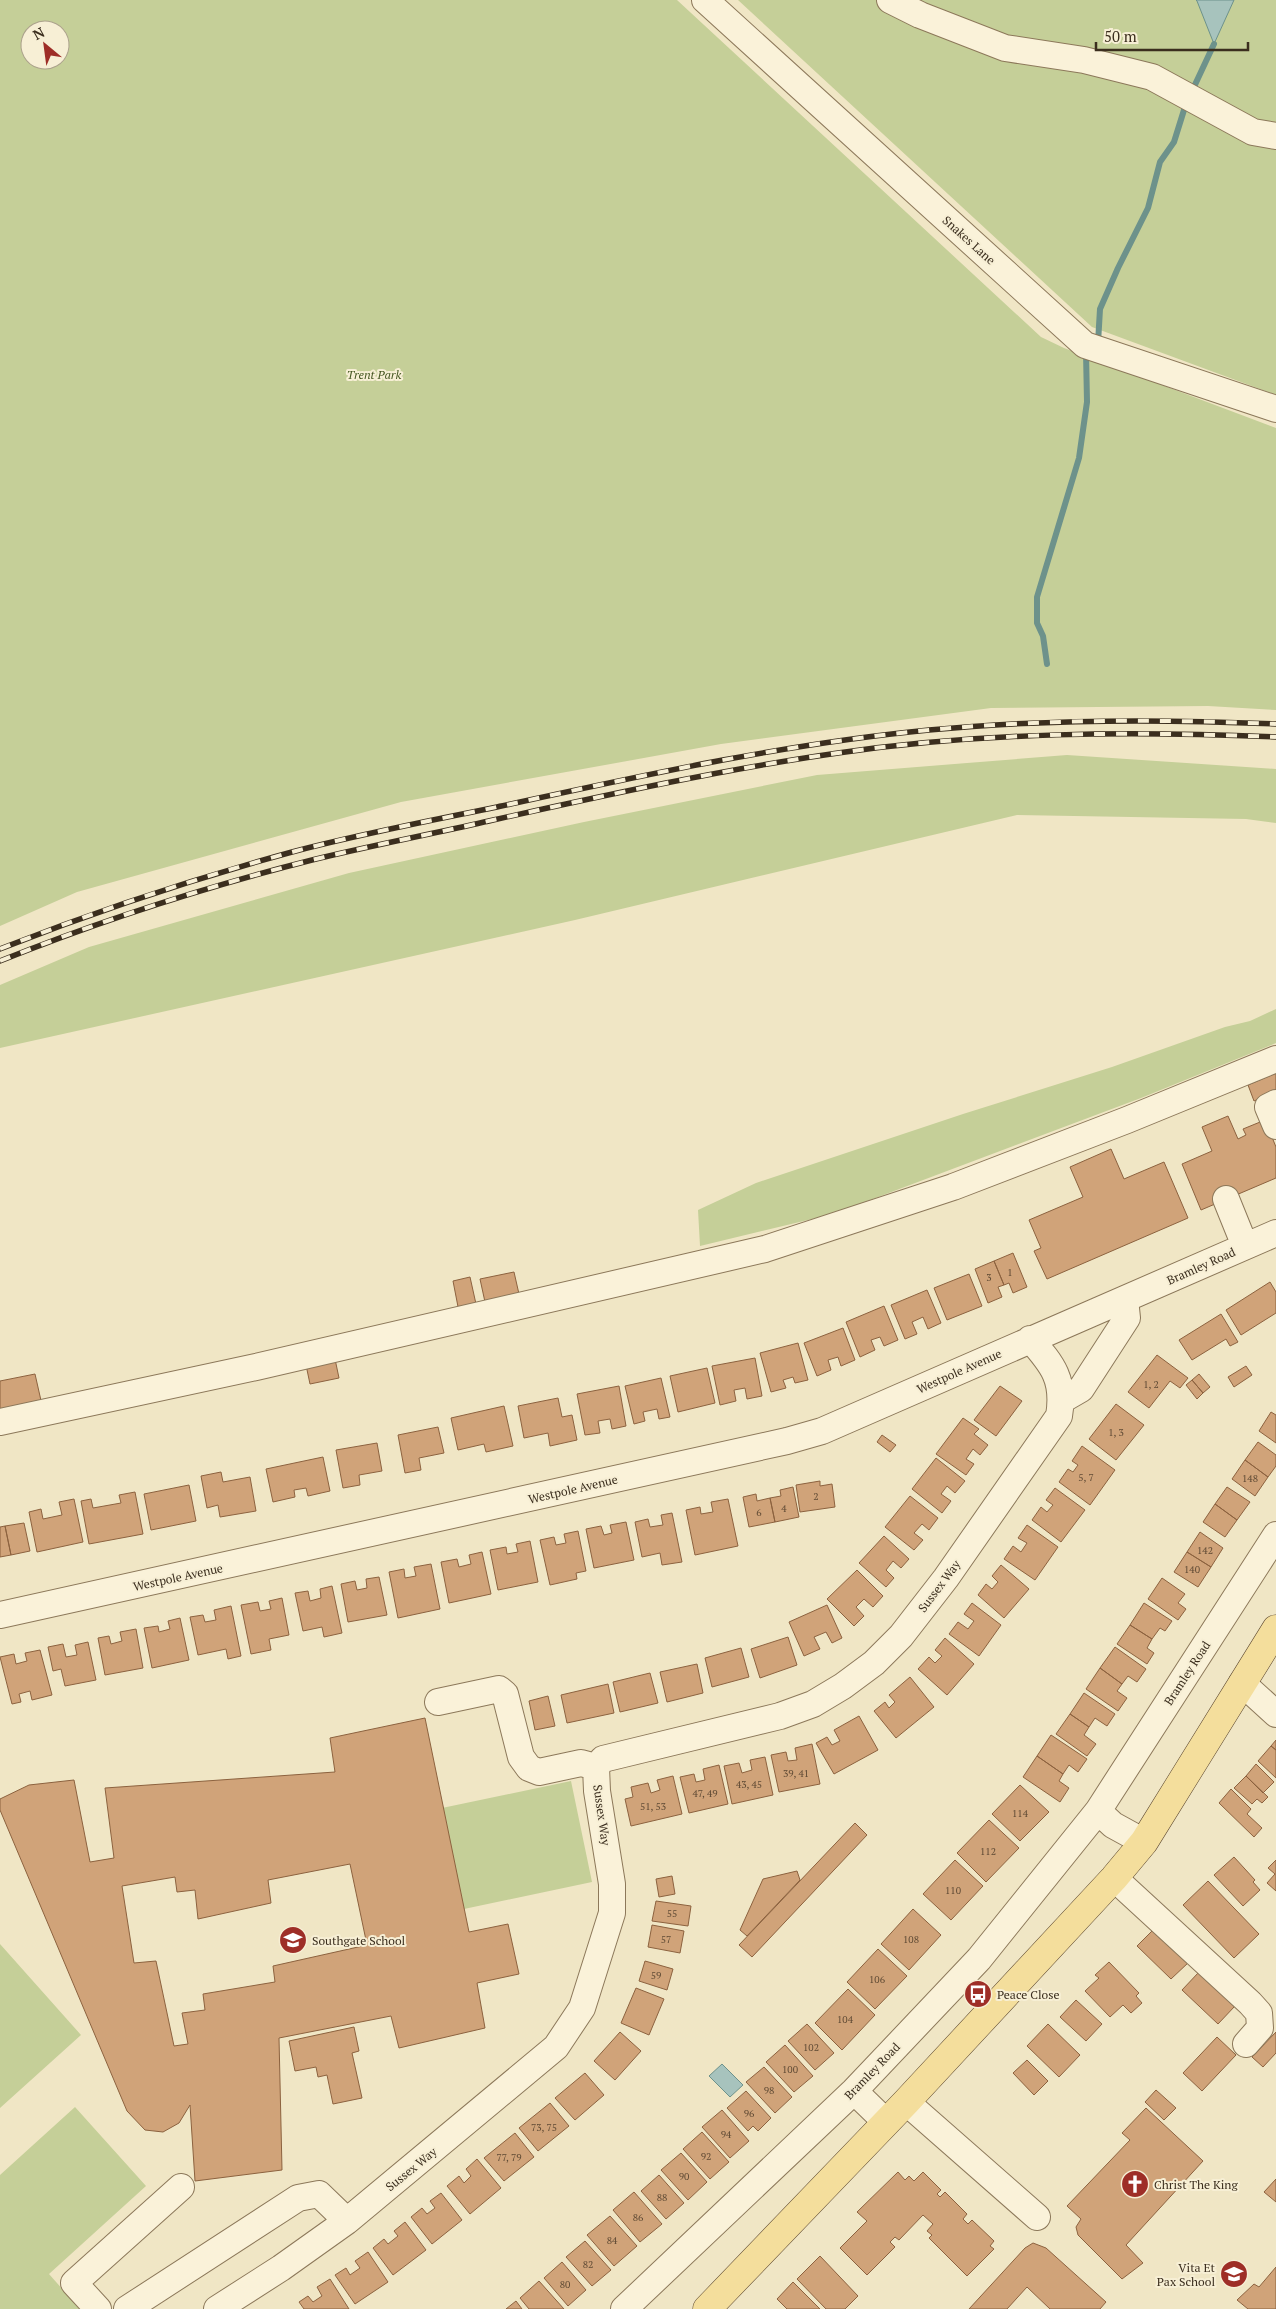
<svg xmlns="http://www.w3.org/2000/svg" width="1276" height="2309" viewBox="0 0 1276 2309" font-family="'PT Serif',serif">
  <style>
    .green { fill: #c5cf98; fill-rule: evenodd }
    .water { fill: #a7c3bd; stroke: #6d928b }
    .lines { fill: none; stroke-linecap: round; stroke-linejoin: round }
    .stream { stroke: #6d928b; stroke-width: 6 }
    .building { fill: #d0a379; stroke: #8c623f; fill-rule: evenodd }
    .minor-casing { stroke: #8c785a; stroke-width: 28 }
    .major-casing { stroke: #5a452e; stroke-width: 29 }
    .minor { stroke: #faf2d9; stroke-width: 26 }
    .major { stroke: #f4de9c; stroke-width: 28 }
    .rail-casing { stroke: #3b2e1e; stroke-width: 5.5 }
    .rail { stroke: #f7efd5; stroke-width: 4; stroke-dasharray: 11; stroke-linecap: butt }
    .labels { text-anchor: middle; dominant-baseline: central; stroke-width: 4; stroke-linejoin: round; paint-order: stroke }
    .number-label { font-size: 10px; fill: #604b35 }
    .street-label { font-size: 12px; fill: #3b2e1e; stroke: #f7efd5 }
    .park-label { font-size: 12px; font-style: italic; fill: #485924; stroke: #f7efd5 }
    .poi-label { font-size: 12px; fill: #3b2e1e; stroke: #f7efd5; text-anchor: start }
  </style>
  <rect width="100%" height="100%" fill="#f0e6c5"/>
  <!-- green -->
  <path class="green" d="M0,0H677L1041,337L1064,348L1276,428V710L1208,706L991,708L721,744L401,802L77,892L0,926ZM30,30H60V60H30Z
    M738,0H1276V395L1092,327Z
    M1067,755L1276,769V823L1246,819L1017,815L575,920L0,1048V985L89,947L349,873L584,822L817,775Z
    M1276,1009V1043L1141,1098L833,1214L700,1246L698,1210L756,1183L963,1114L1112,1067L1225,1027L1250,1021Z
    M571,1781L592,1882L464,1909L442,1808Z
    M0,1944L81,2035L0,2108Z
    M75,2107L146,2186L49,2274L80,2309H0V2175Z"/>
  <!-- water -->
  <path class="water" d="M1196,0H1234L1214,44L1197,1Z
    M722,2064L743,2085L730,2097L709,2076Z"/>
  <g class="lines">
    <!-- stream -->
    <path class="stream" d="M1193,89L1214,44
      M1098,343L1100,309L1118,268L1148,208L1160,162L1174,142L1184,110
      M1047,664L1043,636L1037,623V597L1079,458L1087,402L1086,352"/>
  </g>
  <!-- building -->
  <path class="building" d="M1276,1073V1092L1254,1101L1248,1085Z
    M1228,1116L1238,1139L1246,1135L1243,1129L1265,1120L1276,1147V1178L1201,1210L1182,1164L1212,1151L1202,1127Z
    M1111,1149L1124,1179L1164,1162L1188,1218L1047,1279L1034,1251L1041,1248L1029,1220L1083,1197L1070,1167Z
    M1013,1253L1027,1287L1013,1293L1009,1283L1004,1285L994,1261Z
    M994,1261L1004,1285L998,1287L1002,1297L988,1303L975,1269Z
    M514,1272L519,1294L485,1302L480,1279Z
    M969,1274L982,1306L947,1320L934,1288Z
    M470,1277L478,1313L460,1317L453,1281Z
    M1270,1282L1276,1292V1313L1241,1335L1226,1310Z
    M927,1290L941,1323L928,1329L923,1317L912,1322L917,1334L905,1339L891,1305Z
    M884,1306L898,1340L884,1346L880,1337L871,1340L875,1350L860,1357L846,1322Z
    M1221,1314L1238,1342L1230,1346L1226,1339L1192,1360L1179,1340Z
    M843,1328L855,1360L841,1366L838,1357L828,1360L831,1370L817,1376L804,1343Z
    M798,1343L808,1380L795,1383L793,1377L783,1380L786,1388L771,1392L760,1353Z
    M1157,1355L1188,1378L1180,1388L1170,1381L1149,1408L1128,1392Z
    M755,1358L762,1396L747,1399L745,1388L734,1390L736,1401L720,1405L712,1366Z
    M335,1359L339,1378L310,1384L306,1365Z
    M1246,1366L1252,1375L1234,1387L1228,1377Z
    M707,1368L715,1403L678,1412L670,1376Z
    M35,1374L42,1405L0,1414V1381Z
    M1199,1374L1210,1387L1203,1393L1192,1380Z
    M661,1378L670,1417L659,1419L657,1409L643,1412L645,1421L634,1424L625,1386Z
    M1192,1380L1203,1393L1197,1399L1186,1385Z
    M619,1386L626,1426L612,1429L610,1419L598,1421L600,1433L585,1435L577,1394Z
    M1000,1386L1022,1401L996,1436L974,1420Z
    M558,1398L562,1417L572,1415L577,1440L550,1446L548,1433L524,1438L518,1406Z
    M1116,1404L1144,1425L1116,1460L1089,1439Z
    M504,1406L513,1446L486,1452L484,1444L458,1450L451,1418Z
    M1271,1412L1276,1415V1443L1259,1431Z
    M963,1418L979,1429L974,1434L988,1445L980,1455L973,1449L966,1459L974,1464L966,1475L936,1454Z
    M438,1427L444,1453L419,1458L421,1470L405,1473L398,1435Z
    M882,1435L896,1445L890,1452L877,1442Z
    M1258,1442L1276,1455V1466L1268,1477L1245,1460Z
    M377,1443L382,1471L359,1475L360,1485L343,1488L336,1450Z
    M1082,1446L1115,1470L1090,1505L1059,1482L1068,1469L1073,1472L1078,1465L1072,1461Z
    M323,1457L330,1491L308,1496L306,1488L294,1490L295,1497L273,1502L266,1469Z
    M936,1458L965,1481L955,1493L947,1486L941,1494L951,1501L942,1513L912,1489Z
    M1245,1460L1268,1477L1255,1496L1232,1479Z
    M221,1472L223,1482L250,1477L256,1511L220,1517L218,1505L207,1508L201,1476Z
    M820,1481V1486L832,1484L835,1507L800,1512L796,1485Z
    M189,1485L196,1521L151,1530L144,1494Z
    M793,1487L799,1517L775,1522L770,1498L781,1496L780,1490Z
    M1227,1487L1250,1502L1237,1520L1215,1504Z
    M1055,1488L1085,1510L1061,1542L1032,1520L1041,1507L1047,1512L1053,1505L1046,1500Z
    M135,1492L143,1534L89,1544L81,1501L91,1499L93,1508L121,1503L119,1495Z
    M756,1494L757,1501L770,1498L775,1522L749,1527L743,1497Z
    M910,1496L938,1518L929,1530L922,1524L914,1533L923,1540L914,1550L885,1527Z
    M74,1499L83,1542L37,1552L29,1512L41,1509L43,1519L62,1515L59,1502Z
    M728,1499L738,1546L695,1555L686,1510L700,1507L701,1514L713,1512L711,1502Z
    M1215,1504L1237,1520L1225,1537L1203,1522Z
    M672,1513L682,1562L662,1565L660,1553L642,1557L635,1522L648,1519L650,1527L663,1525L661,1515Z
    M626,1522L634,1560L594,1568L586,1529L601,1526L604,1535L612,1533L610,1525Z
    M24,1523L30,1551L11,1555L5,1526Z
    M1027,1525L1058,1547L1035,1580L1004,1559L1013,1546L1021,1552L1027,1543L1018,1538Z
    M5,1526L11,1555L0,1557V1527Z
    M578,1531L586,1571L576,1573L577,1579L550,1585L540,1540L554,1537L556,1545L566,1543L564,1534Z
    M1200,1532L1223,1548L1211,1567L1187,1552Z
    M884,1536L909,1559L901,1568L893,1561L886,1570L894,1578L886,1587L859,1563Z
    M530,1541L538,1582L498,1590L490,1550L506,1547L507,1554L518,1552L516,1544Z
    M482,1552L491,1594L449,1603L441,1562L457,1559L459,1567L471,1564L469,1555Z
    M1187,1552L1211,1567L1198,1587L1174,1572Z
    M431,1564L440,1609L398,1618L389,1572L404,1569L405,1578L416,1576L414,1567Z
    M1001,1565L1029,1589L1004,1618L978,1595L986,1584L992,1589L998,1582L992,1576Z
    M857,1570L883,1596L873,1607L864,1599L856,1607L864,1616L854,1626L827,1599Z
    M379,1577L387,1615L348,1622L341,1584L355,1581L357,1590L367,1588L366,1579Z
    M1162,1578L1185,1594L1178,1603L1186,1609L1178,1620L1148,1599Z
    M332,1586L342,1633L324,1637L322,1627L303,1631L295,1593L308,1591L310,1601L321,1598L320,1589Z
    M282,1598L289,1635L269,1639L271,1650L251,1654L241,1605L258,1602L260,1611L271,1609L269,1601Z
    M972,1603L1001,1625L979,1656L949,1634L958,1622L968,1629L974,1621L964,1614Z
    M1144,1603L1172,1621L1165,1631L1160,1628L1152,1639L1130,1625Z
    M827,1605L842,1638L832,1643L826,1632L814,1637L820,1649L804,1656L789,1622Z
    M231,1606L241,1656L228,1659L226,1649L198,1655L190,1617L203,1615L205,1622L216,1620L214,1610Z
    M180,1618L189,1660L152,1668L144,1628L158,1626L159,1632L170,1629L168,1621Z
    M1130,1625L1152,1639L1147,1648L1154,1653L1147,1664L1117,1644Z
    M136,1629L143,1668L105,1675L98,1638L109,1636L111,1644L122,1641L120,1632Z
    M788,1637L797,1665L760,1678L751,1649Z
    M945,1638L974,1664L947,1695L918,1669L929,1657L935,1663L942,1656L935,1650Z
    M88,1642L96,1680L65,1686L61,1669L53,1671L48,1647L63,1644L66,1657L77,1655L75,1645Z
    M1115,1647L1146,1669L1137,1682L1128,1676L1122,1684L1100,1668Z
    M741,1648L749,1677L712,1687L705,1658Z
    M40,1650L52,1695L32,1700L30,1691L19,1694L21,1702L12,1704L0,1657L14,1654L16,1664L27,1661L25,1653Z
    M697,1664L703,1693L667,1702L660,1672Z
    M1100,1668L1122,1684L1117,1691L1127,1698L1118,1711L1086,1689Z
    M650,1673L658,1703L620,1712L613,1682Z
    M910,1677L934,1707L896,1738L874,1711L885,1702L889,1708L895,1702L889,1695Z
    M608,1684L614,1713L567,1723L561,1695Z
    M1084,1693L1115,1714L1107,1726L1095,1718L1089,1727L1070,1714Z
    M548,1696L555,1726L535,1730L529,1701Z
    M1070,1714L1089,1727L1084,1735L1096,1744L1087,1756L1056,1734Z
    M859,1716L878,1750L834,1774L816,1743L827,1737L832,1745L840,1741L834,1730Z
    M425,1718L469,1932L508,1924L519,1974L477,1983L485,2028L399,2048L391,2016L279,2038L282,2170L195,2181L190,2105L179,2123L163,2132L145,2130L127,2111L0,1810V1799L29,1785L74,1780L90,1862L114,1858L105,1788L335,1772L330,1738ZM350,1864L367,1945L273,1966L275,1982L203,1994L205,2010L182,2013L188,2044L174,2046L156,1961L134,1963L122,1886L175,1877L177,1892L195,1890L198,1919L271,1903L268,1880Z
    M1051,1735L1087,1759L1078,1772L1069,1765L1063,1774L1037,1756Z
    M1276,1740V1750L1271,1746Z
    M812,1744L820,1784L779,1792L771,1755L786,1752L788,1761L797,1760L795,1748Z
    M1271,1746L1276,1750V1778L1258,1761Z
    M1037,1756L1063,1774L1059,1781L1069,1788L1060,1802L1023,1777Z
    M765,1757L773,1795L732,1804L724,1766L739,1763L742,1773L752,1770L750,1760Z
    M1256,1764L1274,1782L1263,1793L1246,1776Z
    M719,1765L728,1804L689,1813L680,1777L694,1774L696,1782L705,1780L703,1769Z
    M673,1776L682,1814L631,1826L625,1799L633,1797L631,1787L648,1783L651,1793L660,1790L657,1780Z
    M1246,1776L1268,1797L1262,1803L1257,1799L1252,1804L1234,1788Z
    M1020,1785L1049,1812L1020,1841L992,1814Z
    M1231,1789L1251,1809L1247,1814L1262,1828L1254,1837L1219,1803Z
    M989,1820L1019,1848L986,1882L957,1853Z
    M855,1823L867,1835L752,1957L739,1945Z
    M1234,1857L1255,1880L1253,1882L1260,1890L1243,1906L1214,1875Z
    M955,1860L983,1886L951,1920L923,1894Z
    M1276,1860V1891L1267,1883L1275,1874L1268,1868Z
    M797,1871L800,1880L747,1936L740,1930L763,1879Z
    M672,1876L675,1894L659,1897L656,1879Z
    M1208,1881L1259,1934L1234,1958L1183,1905Z
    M656,1901L691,1906L688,1926L652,1921Z
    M913,1909L941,1935L909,1970L881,1944Z
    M652,1925L684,1931L680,1953L648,1947Z
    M1154,1929L1189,1962L1171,1979L1137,1946Z
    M878,1949L907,1976L875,2009L847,1982Z
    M645,1961L673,1969L667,1990L639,1981Z
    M1109,1962L1139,1993L1136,1996L1142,2003L1131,2013L1123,2005L1110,2017L1085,1991L1099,1978L1095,1975Z
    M1199,1972L1235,2006L1218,2024L1182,1990Z
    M636,1988L664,1999L649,2035L621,2023Z
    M848,1989L875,2015L842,2050L815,2023Z
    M1076,2000L1102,2024L1086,2041L1060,2017Z
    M807,2024L834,2053L815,2070L788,2041Z
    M1048,2024L1080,2055L1059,2077L1027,2046Z
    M354,2027L359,2051L352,2053L362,2098L333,2104L327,2075L318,2077L316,2067L295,2071L289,2041Z
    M620,2032L641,2051L615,2080L594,2061Z
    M1276,2032V2053L1263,2067L1252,2057Z
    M1217,2037L1236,2055L1202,2091L1183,2073Z
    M785,2045L813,2076L794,2092L766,2062Z
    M1027,2060L1048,2081L1034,2095L1013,2073Z
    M764,2067L792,2097L775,2113L746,2082Z
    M585,2073L604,2095L575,2120L555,2098Z
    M1156,2090L1176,2108L1164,2120L1145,2102Z
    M746,2091L771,2118L758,2131L753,2126L748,2131L727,2108Z
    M550,2103L569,2126L538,2151L519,2128Z
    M1146,2108L1203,2161L1126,2245L1143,2263L1122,2279L1078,2235L1076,2227L1081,2219L1067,2206L1130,2140L1122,2133Z
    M722,2110L749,2141L730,2158L702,2127Z
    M702,2132L729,2162L710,2179L683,2149Z
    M515,2133L534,2157L504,2181L484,2158Z
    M681,2153L707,2182L688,2200L661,2170Z
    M477,2159L501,2188L470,2214L447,2186L459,2176L464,2183L471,2176L466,2169Z
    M898,2172L905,2180L909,2176L914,2181L923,2172L941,2190L937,2194L940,2197L945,2192L967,2214L963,2219L968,2224L972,2220L994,2241L990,2246L994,2249L967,2276L929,2238L932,2235L927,2231L933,2224L923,2215L899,2240L895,2237L890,2242L895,2247L867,2275L840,2248L867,2221L857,2212Z
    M659,2175L684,2203L666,2219L641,2191Z
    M1276,2179V2202L1264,2192Z
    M634,2192L662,2224L640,2242L613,2210Z
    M441,2193L462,2220L432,2244L411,2217L422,2208L427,2214L435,2208L430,2201Z
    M610,2216L637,2246L614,2266L587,2235Z
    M405,2222L426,2250L393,2275L373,2248L384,2239L388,2244L398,2236L394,2231Z
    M585,2241L611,2270L592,2286L566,2257Z
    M1033,2243L1046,2248L1106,2302L1100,2309H1050L1027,2287L1007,2309H969L1025,2248Z
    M368,2252L388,2282L355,2304L335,2275L346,2268L350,2275L360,2268L355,2261Z
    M820,2256L858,2296L845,2309H826L797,2279Z
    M562,2262L586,2290L568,2306L544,2278Z
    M1276,2267V2309H1248L1237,2300L1254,2284L1259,2287Z
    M330,2279L349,2309H304L299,2302L308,2296L313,2302L322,2296L317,2287Z
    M539,2281L564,2309H529L520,2298Z
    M793,2282L820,2309H787L777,2299Z
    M516,2301L522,2309H506Z"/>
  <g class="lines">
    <!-- minor casing -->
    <g class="minor-casing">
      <path id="minor" d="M705,0L1085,345L1276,409
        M890,0L920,15L1005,48L1084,60L1152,77L1253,132L1276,136
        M1276,1103L1268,1107L1276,1126
        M1226,1199L1245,1246
        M1062,1400L1081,1389L1127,1318L1125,1299
        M0,1422L256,1367L765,1249L953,1187L1127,1120L1276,1059
        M0,1615L787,1441L822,1431L1276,1233
        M1242,1683L1276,1714
        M438,1702L499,1689L505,1694L521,1757L529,1768L539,1772L581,1763L596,1767
        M1098,1811L1113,1825L1144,1842
        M1114,1878L1250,2003L1259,2013L1260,2028L1246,2044
        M854,2091L886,2122
        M906,2102L1037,2217
        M98,2309L74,2283L181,2187
        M127,2309L298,2198L319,2194L347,2221
        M217,2309L281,2268L347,2221L556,2047L582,2008L612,1913V1884L597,1791L596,1767L603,1759L780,1716L813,1704L843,1686L874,1663L901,1636L946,1578L1059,1416C1065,1380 1053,1365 1030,1339
        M624,2309L854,2091L979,1959L1098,1811L1276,1535"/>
    </g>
    <!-- major casing -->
    <g class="major-casing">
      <path id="major" d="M707,2309L906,2102L1114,1878L1144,1842L1276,1629"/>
    </g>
    <!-- minor -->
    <use href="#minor" class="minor"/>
    <!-- major -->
    <use href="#major" class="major"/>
    <!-- rail casing -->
    <g class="rail-casing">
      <path id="rail" d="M0,949C96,911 193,879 292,852C360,834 429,821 497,807C640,776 783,744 929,730C1045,719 1160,719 1276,724
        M0,961C102,920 205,887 312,860C369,846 427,835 484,822C602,796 719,770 838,753C982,732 1131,731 1276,737"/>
    </g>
    <!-- rail -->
    <use href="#rail" class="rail"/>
  </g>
  <!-- icons -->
  <defs>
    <g id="school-disc" transform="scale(1.4375)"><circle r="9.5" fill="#9e2e27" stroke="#f7efd5"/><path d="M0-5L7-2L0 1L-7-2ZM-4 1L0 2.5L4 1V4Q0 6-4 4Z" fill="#fff"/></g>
    <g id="bus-disc" transform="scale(1.4375)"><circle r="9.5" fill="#9e2e27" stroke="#f7efd5"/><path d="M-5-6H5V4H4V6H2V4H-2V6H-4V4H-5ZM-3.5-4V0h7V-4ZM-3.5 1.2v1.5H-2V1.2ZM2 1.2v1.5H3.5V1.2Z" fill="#fff"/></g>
    <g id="church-disc" transform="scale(1.4375)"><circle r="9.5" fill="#9e2e27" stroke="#f7efd5"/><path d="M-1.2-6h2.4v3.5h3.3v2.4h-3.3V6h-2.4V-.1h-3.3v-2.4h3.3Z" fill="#fff"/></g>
  </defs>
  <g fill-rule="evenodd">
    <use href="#school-disc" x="293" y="1940"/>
    <use href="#bus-disc" x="978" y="1994"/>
    <use href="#church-disc" x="1135" y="2184"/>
    <use href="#school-disc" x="1234" y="2274"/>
  </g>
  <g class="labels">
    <!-- number labels -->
    <g class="number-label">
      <text x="1010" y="1272">1</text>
      <text x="989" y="1277">3</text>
      <text x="1151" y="1384">1, 2</text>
      <text x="1116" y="1432">1, 3</text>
      <text x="1086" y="1477">5, 7</text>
      <text x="1250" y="1478">148</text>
      <text x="816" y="1496">2</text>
      <text x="784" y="1508">4</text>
      <text x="759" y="1512">6</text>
      <text x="1205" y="1550">142</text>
      <text x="1192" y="1569">140</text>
      <text x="796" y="1773">39, 41</text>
      <text x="749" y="1784">43, 45</text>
      <text x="705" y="1793">47, 49</text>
      <text x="653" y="1806">51, 53</text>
      <text x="1020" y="1813">114</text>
      <text x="988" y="1851">112</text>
      <text x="953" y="1890">110</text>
      <text x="672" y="1913">55</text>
      <text x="666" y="1939">57</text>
      <text x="911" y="1939">108</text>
      <text x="656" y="1975">59</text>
      <text x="877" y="1979">106</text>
      <text x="845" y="2019">104</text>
      <text x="811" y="2047">102</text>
      <text x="790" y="2069">100</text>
      <text x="769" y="2090">98</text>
      <text x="749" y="2113">96</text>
      <text x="544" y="2127">73, 75</text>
      <text x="726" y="2134">94</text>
      <text x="706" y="2156">92</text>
      <text x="509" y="2157">77, 79</text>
      <text x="684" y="2176">90</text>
      <text x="662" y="2197">88</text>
      <text x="638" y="2217">86</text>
      <text x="612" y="2240">84</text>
      <text x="588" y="2264">82</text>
      <text x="565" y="2284">80</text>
    </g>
    <!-- street labels -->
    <g class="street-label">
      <text transform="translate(969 240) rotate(42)">Snakes Lane</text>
      <text transform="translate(1201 1266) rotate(-24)">Bramley Road</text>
      <text transform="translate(959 1371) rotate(-24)">Westpole Avenue</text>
      <text transform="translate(573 1489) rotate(-13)">Westpole Avenue</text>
      <text transform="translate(178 1577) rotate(-12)">Westpole Avenue</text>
      <text transform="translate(939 1586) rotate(-53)">Sussex Way</text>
      <text transform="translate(1187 1673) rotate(-57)">Bramley Road</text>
      <text transform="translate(602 1815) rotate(82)">Sussex Way</text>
      <text transform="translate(872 2071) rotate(-46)">Bramley Road</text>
      <text transform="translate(411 2169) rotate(-39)">Sussex Way</text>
    </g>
    <!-- park labels -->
    <g class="park-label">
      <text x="374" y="374">Trent Park</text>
    </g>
    <!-- poi labels -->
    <g class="poi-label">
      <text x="312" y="1940">Southgate School</text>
      <text x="997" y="1994">Peace Close</text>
      <text x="1154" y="2184">Christ The King</text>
      <text x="1215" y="2267" text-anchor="end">Vita Et<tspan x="1215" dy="14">Pax School</tspan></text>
    </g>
  </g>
  <!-- north arrow -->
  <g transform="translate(45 45) rotate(331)"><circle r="24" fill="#f7efd5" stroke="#aca28c"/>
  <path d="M0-4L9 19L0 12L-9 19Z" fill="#9e2e27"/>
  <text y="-8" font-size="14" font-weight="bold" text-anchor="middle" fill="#3b2e1e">N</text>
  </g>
  <!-- scale -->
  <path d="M1096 42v8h152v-8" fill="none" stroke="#3b2e1e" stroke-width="2.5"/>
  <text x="1104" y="42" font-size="15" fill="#3b2e1e" stroke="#f7efd5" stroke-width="4" paint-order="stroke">50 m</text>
</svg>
